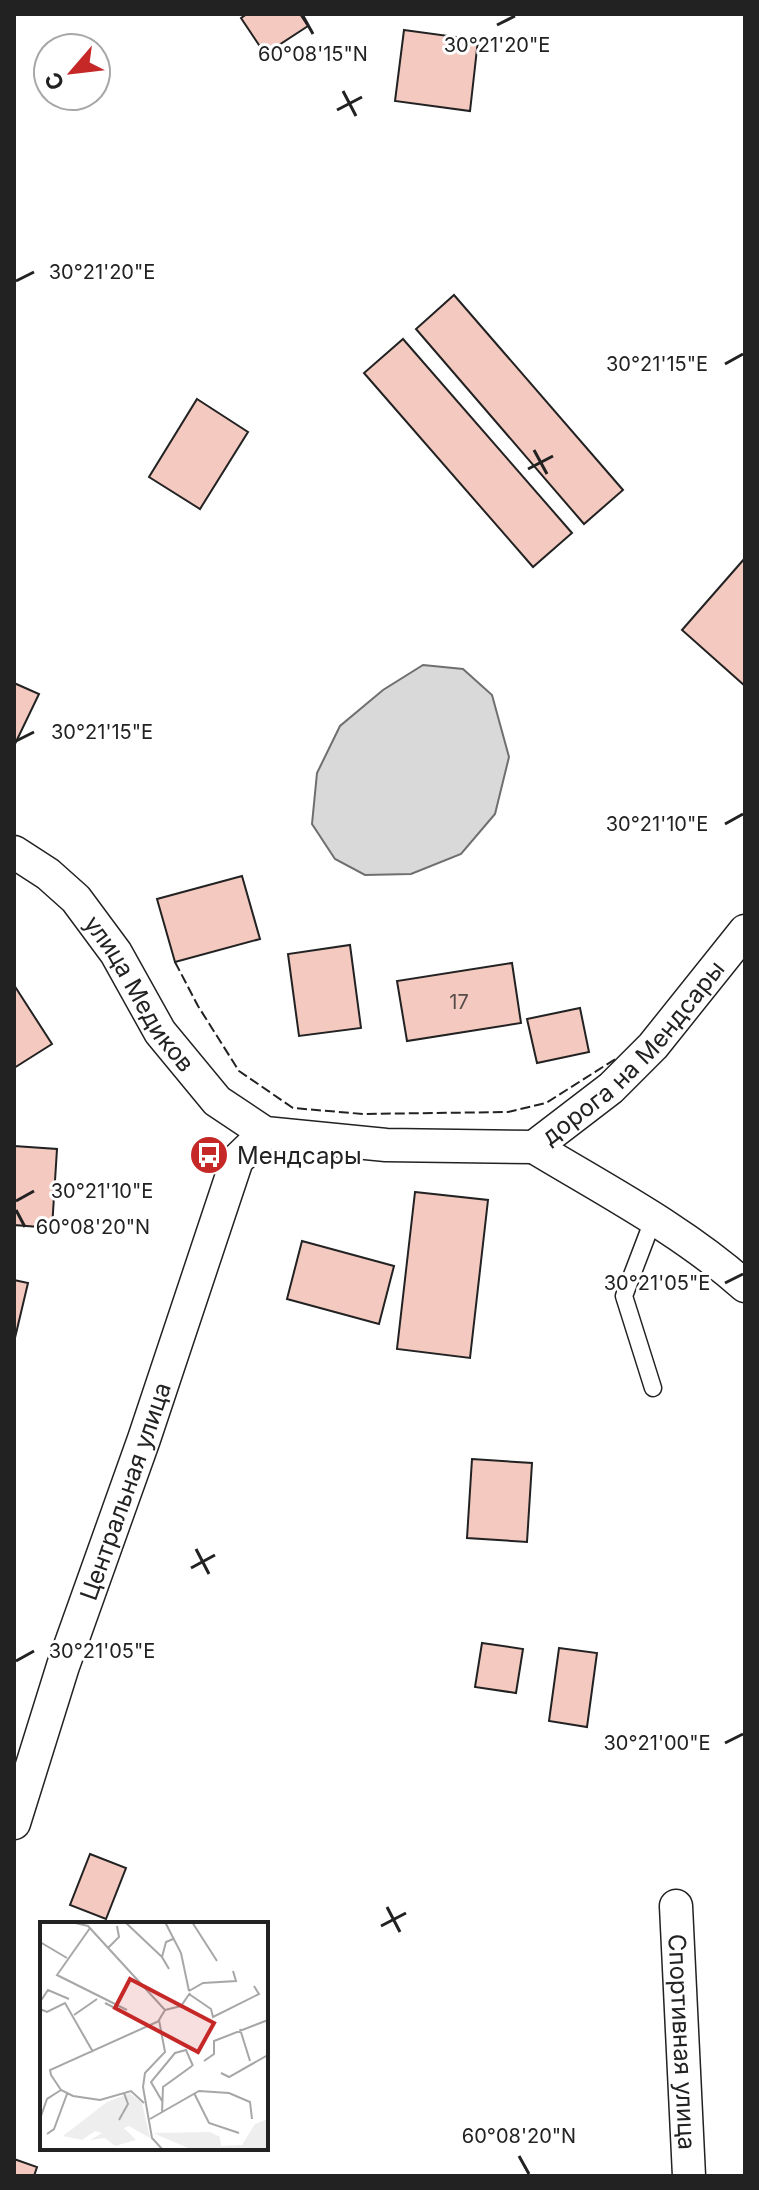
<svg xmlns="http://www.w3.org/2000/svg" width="759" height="2190" viewBox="0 0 759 2190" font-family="Inter,sans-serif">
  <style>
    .water { fill: #d9d9d9; stroke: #6f6f6f; stroke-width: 2 }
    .building { fill: #f3c9c0; stroke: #222; stroke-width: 2 }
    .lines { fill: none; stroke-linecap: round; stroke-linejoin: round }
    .service-casing { stroke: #222; stroke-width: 19 }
    .minor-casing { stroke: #222; stroke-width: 35 }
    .service { stroke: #fff; stroke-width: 16 }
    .minor { stroke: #fff; stroke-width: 32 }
    .fence { stroke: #222; stroke-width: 2; stroke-dasharray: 10 4; stroke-linecap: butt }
    .ticks { fill: none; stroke: #222; stroke-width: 3 }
    .labels { text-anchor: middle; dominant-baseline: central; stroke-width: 6; stroke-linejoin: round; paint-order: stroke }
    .number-label { font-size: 20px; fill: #564c4a }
    .street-label { font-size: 24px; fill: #222; stroke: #fff }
    .poi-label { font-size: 24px; fill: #222; stroke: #fff; text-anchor: start }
    .inset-road { fill: none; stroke: #a7a7a7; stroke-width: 2 }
    .view { fill: #c62828; fill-opacity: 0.15; stroke: #c62828; stroke-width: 4 }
    .inset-edge { fill: none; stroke: #222; stroke-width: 4 }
    .ticks-label { font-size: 20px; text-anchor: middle; fill: #222; stroke: #fff; stroke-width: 6; stroke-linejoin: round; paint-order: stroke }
  </style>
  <rect width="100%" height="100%" fill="#fff"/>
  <!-- water -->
  <path class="water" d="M423,665L463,669L492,695L509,757L495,814L461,854L411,874L365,875L335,859L312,824L317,773L340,726L383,690Z"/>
  <!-- building -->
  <path class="building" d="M247,14H300L308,26L265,54L241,18Z
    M404,30L478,40L470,111L395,101Z
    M454,295L623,490L584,524L416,329Z
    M403,339L572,533L533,567L364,373Z
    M197,399L248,432L200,509L149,477Z
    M745,558V686L682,630Z
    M14,683L39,694L14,746Z
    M242,876L260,939L175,962L157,899Z
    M350,945L361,1028L299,1036L288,954Z
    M512,963L521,1023L407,1041L397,981Z
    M14,985L52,1044L14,1068Z
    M580,1008L589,1052L537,1063L527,1019Z
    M14,1146L57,1149L52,1228L14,1225Z
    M415,1192L488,1200L470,1358L397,1349Z
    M302,1241L394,1266L379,1324L287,1299Z
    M14,1280L28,1283L14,1342Z
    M472,1459L532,1463L527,1542L467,1538Z
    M482,1643L523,1649L516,1693L475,1687Z
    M559,1648L597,1653L587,1727L549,1721Z
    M90,1854L126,1868L106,1919L70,1905Z
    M14,2159L37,2167L34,2176H14Z"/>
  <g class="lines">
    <!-- service casing -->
    <g class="service-casing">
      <path id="service" d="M653,1388L624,1296L653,1220"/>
    </g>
    <!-- minor casing -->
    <g class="minor-casing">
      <g id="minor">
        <path id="s1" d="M14,852L48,874L76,899L116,953L160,1032L217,1101L265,1133L386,1145L534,1147L611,1088L653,1046L745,931"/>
        <path d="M534,1147C605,1190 682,1230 745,1286"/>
        <path id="s2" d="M14,1823L63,1666L144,1439L237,1160L265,1133"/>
        <path id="s3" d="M676,1906L689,2176"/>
      </g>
    </g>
    <!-- service -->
    <use href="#service" class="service"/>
    <!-- minor -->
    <use href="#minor" class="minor"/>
    <!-- fence -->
    <path class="fence" d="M175,962L198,1006L239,1071L293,1108L363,1114L508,1112L546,1103L617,1058"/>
  </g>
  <!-- ticks -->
  <path class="ticks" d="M303,16L313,34M497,25L515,16M343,91L356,116M337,110L362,97M16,281L34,272M725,364L743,354M534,450L547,474M528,469L553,456M16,741L34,732M725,824L743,814M16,1201L34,1191M16,1210L25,1227M725,1283L743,1274M196,1549L209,1574M191,1568L215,1555M16,1661L34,1651M725,1743L743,1734M387,1907L400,1932M381,1926L406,1913M519,2156L529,2174"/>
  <!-- icons -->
  <defs>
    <g id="bus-disc" transform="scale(2)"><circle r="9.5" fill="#c62828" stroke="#fff"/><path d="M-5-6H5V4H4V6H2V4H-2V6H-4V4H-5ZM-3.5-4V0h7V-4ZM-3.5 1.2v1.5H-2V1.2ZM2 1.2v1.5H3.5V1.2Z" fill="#fff"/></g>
  </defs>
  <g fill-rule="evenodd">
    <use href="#bus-disc" x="209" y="1155"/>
  </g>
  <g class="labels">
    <!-- number labels -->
    <g class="number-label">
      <text x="459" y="1002">17</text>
    </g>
    <!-- street labels -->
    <g class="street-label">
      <text stroke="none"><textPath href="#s1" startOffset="192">улица Медиков</textPath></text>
      <text stroke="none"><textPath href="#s1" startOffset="790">дорога на Мендсары</textPath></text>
      <text stroke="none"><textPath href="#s2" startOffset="350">Центральная улица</textPath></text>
      <text stroke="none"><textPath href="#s3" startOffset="136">Спортивная улица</textPath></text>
    </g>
    <!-- poi labels -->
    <g class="poi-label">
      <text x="237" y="1155">Мендсары</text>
    </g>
  </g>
  <!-- overview -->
  <g transform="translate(40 1922)">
    <rect width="228" height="228" fill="#fff"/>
    <path d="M90,171L102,181L110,216L89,204L84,206L96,218L75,224L65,216L50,218L62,211L55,209L42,218L23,214L67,180ZM228,197V228L150,227L113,211L170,210L180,215L181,224L202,223L215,202Z" fill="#eee"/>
    <path class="inset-road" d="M31,0L48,4L125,88M85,0L122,35M125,0L141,31L149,69M152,0L177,39M50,6L17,53L87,88M0,20L27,36M68,26L79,15L77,4M129,47L122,35L126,20L133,17M149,69L163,61L196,59L193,49M149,72L171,87L173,95L219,72L214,64M0,80L8,68L29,77M65,81L89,93M0,87L7,90L25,81L53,130M125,88L141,84L150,71M34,93L57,77M200,107L210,139M164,139L174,132V119L228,98M181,151L189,155L228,133M11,153L10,148L119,99M11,153L21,168L33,174L60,178L91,169L104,181M154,171L169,201L199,211M122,179L111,160L135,131L146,128L153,144M122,191L123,165L152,144M0,197L7,177L21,168M110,197L159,169L189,171L210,180L212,197M79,198L88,182L84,171M7,212L14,207L27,172M123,228L112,216L103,165L105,151L125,130L119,98L125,88"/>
    <path class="view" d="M90,57L174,101L158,130L75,86Z"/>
    <rect width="228" height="228" class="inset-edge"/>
  </g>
  <g class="ticks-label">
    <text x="497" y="52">30°21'20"E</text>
    <text x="313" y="61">60°08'15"N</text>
    <text x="102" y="279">30°21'20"E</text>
    <text x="657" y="371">30°21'15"E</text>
    <text x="102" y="739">30°21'15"E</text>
    <text x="657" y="831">30°21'10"E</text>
    <text x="102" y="1198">30°21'10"E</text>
    <text x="93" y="1234">60°08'20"N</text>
    <text x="657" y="1290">30°21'05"E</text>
    <text x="102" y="1658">30°21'05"E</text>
    <text x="657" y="1750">30°21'00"E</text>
    <text x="519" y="2143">60°08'20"N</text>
  </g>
  <!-- border -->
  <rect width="759" height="2190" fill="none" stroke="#222222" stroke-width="32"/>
  <!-- north arrow -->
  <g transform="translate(72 72) rotate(242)"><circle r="38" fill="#ffffff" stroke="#a7a7a7" stroke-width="2"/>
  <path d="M0-6L14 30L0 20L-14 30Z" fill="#c62828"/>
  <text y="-12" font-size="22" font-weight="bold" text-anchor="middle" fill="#222222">С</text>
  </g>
</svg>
